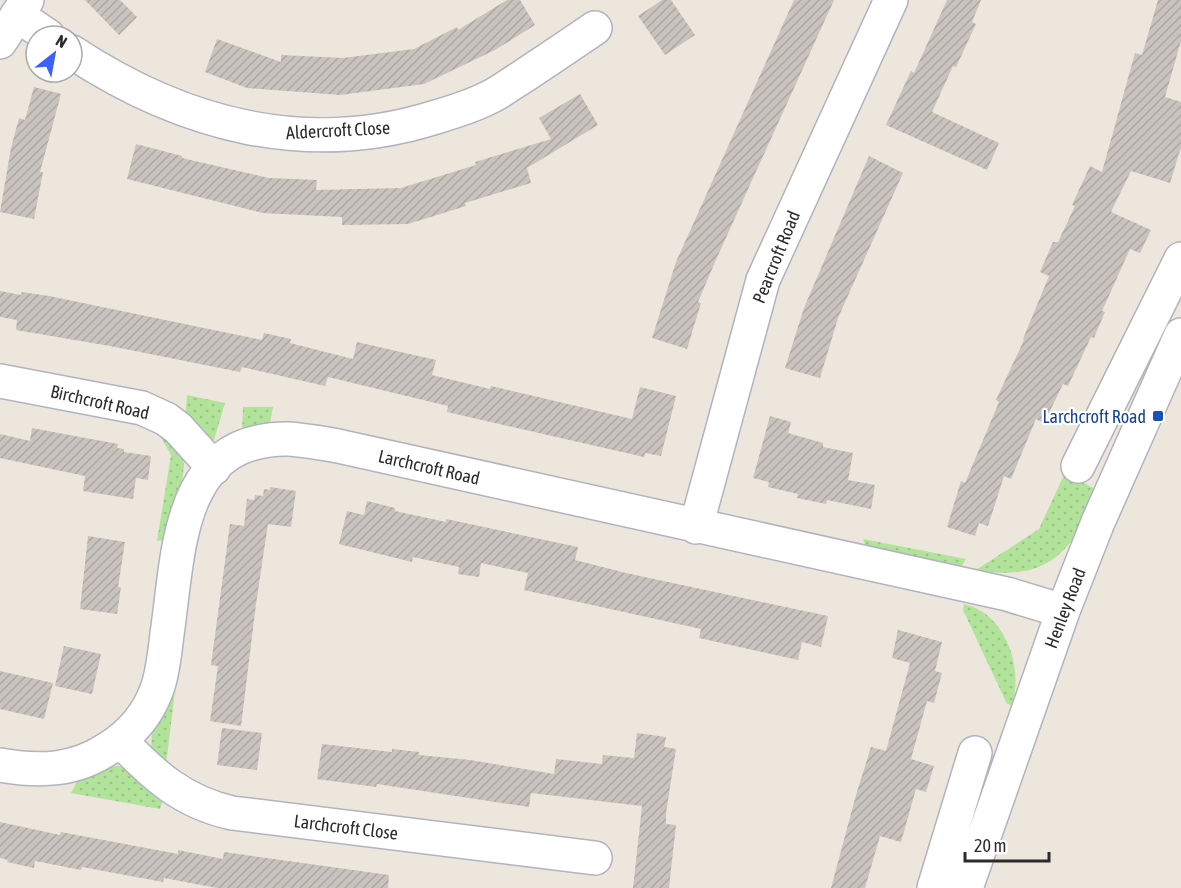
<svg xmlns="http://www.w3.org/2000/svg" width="1181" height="888" viewBox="0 0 1181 888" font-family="'Asap Condensed',sans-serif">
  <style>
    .grass { fill: url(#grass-dots) }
    .building { fill: url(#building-hatch) }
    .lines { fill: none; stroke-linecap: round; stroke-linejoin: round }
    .minor-casing { stroke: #b1b3bf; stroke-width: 36 }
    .minor { stroke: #fff; stroke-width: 33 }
    .transit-dot { fill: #1a4fb4; stroke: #fff; stroke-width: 2 }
    .labels { text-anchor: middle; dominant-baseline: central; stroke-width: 4.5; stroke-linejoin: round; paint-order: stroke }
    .street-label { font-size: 18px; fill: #2b2b2b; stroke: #fff }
    .transit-label { font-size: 18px; fill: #164399; stroke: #fff; text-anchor: end }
  </style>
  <defs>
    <pattern id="grass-dots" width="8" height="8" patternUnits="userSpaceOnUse" patternTransform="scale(1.5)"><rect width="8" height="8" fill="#b2e39a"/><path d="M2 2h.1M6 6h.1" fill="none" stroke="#99c385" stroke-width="1.8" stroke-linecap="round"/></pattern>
    <pattern id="building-hatch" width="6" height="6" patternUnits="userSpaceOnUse" patternTransform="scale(1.5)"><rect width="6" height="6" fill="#c8c3bd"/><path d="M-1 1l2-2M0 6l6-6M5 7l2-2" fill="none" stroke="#aca8a3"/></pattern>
  </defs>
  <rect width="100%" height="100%" fill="#ede6dd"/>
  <!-- grass -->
  <path class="grass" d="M187,395L225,403L214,440H209L185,420Z
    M243,407H273L269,428L242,433Z
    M157,430L183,456L184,465L182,484L167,523L165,540L157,541L171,455Z
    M1065,473L1095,489C1088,504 1084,522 1075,536C1050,573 1016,577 976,570L1039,529Z
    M863,539L966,559L960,568L867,550Z
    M964,604C1005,613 1024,667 1012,705L1007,704L963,610Z
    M172,691H175L166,765L151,749L152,730Z
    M118,766L124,768L164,796L160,809L71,793L78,780L107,767Z"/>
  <!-- building -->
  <path class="building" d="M85,0H120L137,17L119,35Z
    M507,0H520L535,25L495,50L424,84L340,95L247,88L205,72L217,39L281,62V55L343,58L414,49L457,27L458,30Z
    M662,0H671L695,35L665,55L638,16Z
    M794,0H834L715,262L698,302L701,303L687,349L652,338L676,262Z
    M947,0H981L972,22L976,24L956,67L953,66L932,112L999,143L987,170L886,125L911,71L914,73Z
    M1158,0H1181V41L1165,97L1181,102V147L1170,183L1131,171L1111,212L1151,230L1140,253L1130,249L1102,311L1105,312L1094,338L1091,337L1068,386L1063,384L1044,423L1036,419L1011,479L1004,476L988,526L979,523L975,536L947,527L961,481L965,483L999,402L996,400L1024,340L1023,339L1049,276L1040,272L1053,242H1058L1075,206L1072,205L1090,166L1102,172L1135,53L1142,55Z
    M34,87L61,94L40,172H43L34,219L0,212L11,148L19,118L25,120Z
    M580,94L598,125L527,168L531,183L465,203L466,206L408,224L342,225V217L263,213L127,179L136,144L182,156V158L269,178L317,180L316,190L401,188L476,165L475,162L551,139L539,118Z
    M869,156L903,173L838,318L820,378L785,368L804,308Z
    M0,291L21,295L22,292L49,296L262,340L264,333L291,339L290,343L353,359L357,342L436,360L432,375L490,389L491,386L632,419L640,387L676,396L661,456L645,453L644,457L447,412L448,406L328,377L325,386L242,367L240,372L110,346L16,330L17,320L0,317Z
    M770,416L791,422L788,433L823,443V447L853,453L848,480L875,485L871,509L827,500L826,504L797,498L798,494L768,487L769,482L753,478Z
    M32,428L118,444L117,448L124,449V452L151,456L148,480L136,478L133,499L83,491L85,476L0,458V434L30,441Z
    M270,487L296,491L291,527L268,524L256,604L241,726L210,721L218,666L211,665L230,524L244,526L247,499L254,500L255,495L263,496L264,489L270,490Z
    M367,501L395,508V511L446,522V519L578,547L575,560L626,573L828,616L821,647L802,642L798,660L699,638L701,629L524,590L528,573L481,563L479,577L458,574L459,567L413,557L412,562L339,544L347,511L364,515Z
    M88,536L125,542L118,587H121L117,614L80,609Z
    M898,630L942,642L935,671L942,673L934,703L927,701L911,759L934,766L926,792L916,789L901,842L880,836L865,888H831L856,795L871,747L886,751L910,663L892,658Z
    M64,646L101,654L92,694L55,686Z
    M0,671L53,683L44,719L0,709Z
    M222,728L262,733L257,770L217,765Z
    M637,733L666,737L664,747L676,749L666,813V824L676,825L669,888H633L642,806L531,793L529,807L377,784L376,787L317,779L322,744L392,752V749L419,752V755L470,760L554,774L556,759L602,764L603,755L634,758Z
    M0,822L60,835L61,832L178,854V850L223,859L224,852L389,875L388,888H217L164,878L163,882L82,867L81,870L35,861L34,868L7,862L8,860L0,858Z"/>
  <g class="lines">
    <!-- minor casing -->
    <g class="minor-casing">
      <path id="minor" d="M17,15L48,36
        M0,42L27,0
        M72,52C183,125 307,158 436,117C453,112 472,106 488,98C499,93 509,85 519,79C545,62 570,45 595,28
        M0,381L142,408L166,419L178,428L214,468
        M1078,466L1181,259
        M696,527L763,280L891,0
        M120,740C154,776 183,802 232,813L595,858
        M0,765C40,772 75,771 109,748C131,734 148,714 157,689C164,670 165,647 168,627C179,547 179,438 288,439C305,440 321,443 338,446L1007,594L1063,611
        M934,888L975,753
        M966,888L1063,611L1098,522L1181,335"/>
    </g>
    <!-- minor -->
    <use href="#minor" class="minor"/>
  </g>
  <!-- markers -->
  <rect class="transit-dot" x="1152" y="410" width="12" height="12" rx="3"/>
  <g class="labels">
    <!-- street labels -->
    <g class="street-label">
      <text transform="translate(338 130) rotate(-3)">Aldercroft Close</text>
      <text transform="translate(776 257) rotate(-68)">Pearcroft Road</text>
      <text transform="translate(100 402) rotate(13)">Birchcroft Road</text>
      <text transform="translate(429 467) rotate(13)">Larchcroft Road</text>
      <text transform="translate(1065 608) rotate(-69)">Henley Road</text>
      <text transform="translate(346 827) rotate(7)">Larchcroft Close</text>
    </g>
    <!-- transit labels -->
    <g class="transit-label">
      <text x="1146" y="416">Larchcroft Road</text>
    </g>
  </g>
  <!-- north arrow -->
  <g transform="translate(54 54) rotate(31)"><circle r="28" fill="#ffffff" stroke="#aaaaaa" stroke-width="1.5"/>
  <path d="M0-4.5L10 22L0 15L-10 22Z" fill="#3d5ffa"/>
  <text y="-9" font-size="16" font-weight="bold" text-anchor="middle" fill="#2b2b2b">N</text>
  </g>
  <!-- scale -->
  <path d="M965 852v9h84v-9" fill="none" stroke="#2b2b2b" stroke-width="3"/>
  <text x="974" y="852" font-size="18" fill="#2b2b2b" stroke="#ffffff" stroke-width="4.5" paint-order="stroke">20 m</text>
</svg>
